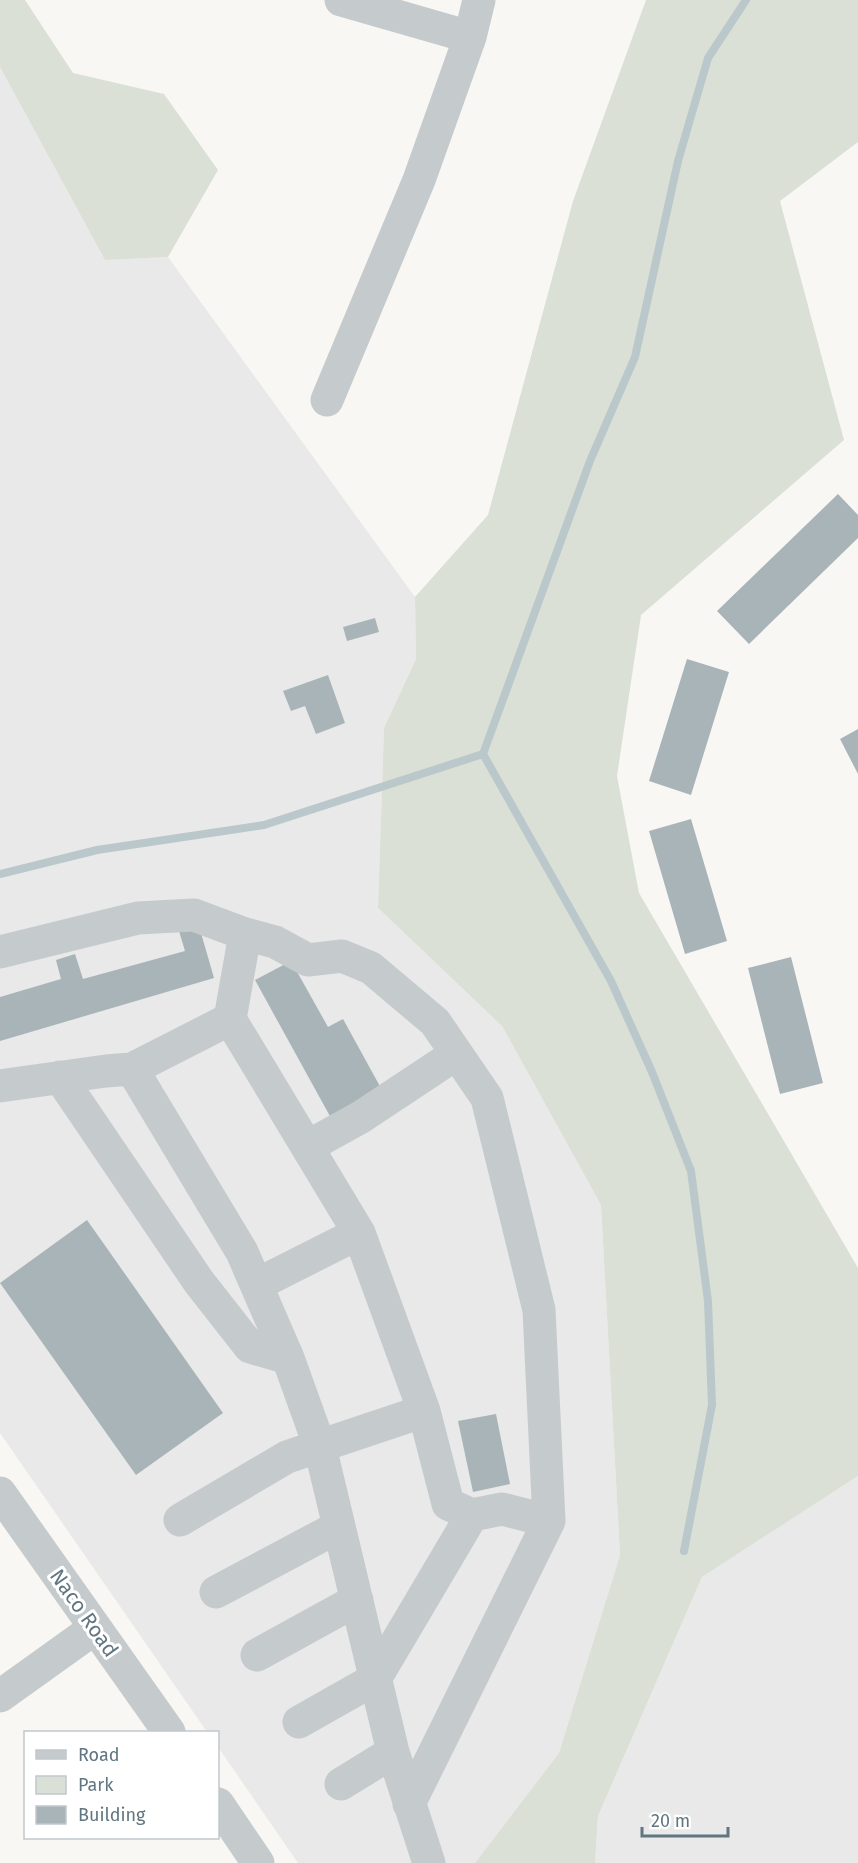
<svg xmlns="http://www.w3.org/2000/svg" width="858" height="1863" viewBox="0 0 858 1863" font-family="'Fira Sans',sans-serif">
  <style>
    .built { fill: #e8e9e8 }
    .green { fill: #dae0d5 }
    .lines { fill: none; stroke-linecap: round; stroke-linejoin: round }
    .stream { stroke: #bac8cb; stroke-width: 8 }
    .building { fill: #a9b4b8 }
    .minor { stroke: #c5cacc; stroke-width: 33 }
    .labels { text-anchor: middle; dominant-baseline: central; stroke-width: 6; stroke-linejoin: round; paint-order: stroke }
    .street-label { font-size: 21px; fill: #617681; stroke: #fff }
  </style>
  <rect width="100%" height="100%" fill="#f8f7f4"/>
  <!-- built -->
  <path class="built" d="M0,67L105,260L168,257L415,597L416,659L384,728L378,908L502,1026L601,1205L620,1555L559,1753L475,1863H298L218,1747V1732H207L0,1433Z
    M858,1476V1863H595L598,1816L702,1577Z"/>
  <!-- green -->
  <path class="green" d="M0,0H25L73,73L164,94L218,170L168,257L105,260L0,67Z
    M646,0H858V142L780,201L844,440L641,615L617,776L639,893L858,1268V1476L702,1577L598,1816L595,1863H475L559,1753L620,1555L601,1205L502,1026L378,908L384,728L416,659L415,597L488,515L573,201Z"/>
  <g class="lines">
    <!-- stream -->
    <path class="stream" d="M0,874L97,850L264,825L483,754
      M684,1551L712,1405L708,1301L691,1171L652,1072L611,981L483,754L590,461L635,357L678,161L708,58L746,0"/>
  </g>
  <!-- building -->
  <path class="building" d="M838,494L858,515V538L749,644L717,611Z
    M375,618L379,632L347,641L343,627Z
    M687,659L729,672L691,795L649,781Z
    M328,675L345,723L316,734L305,706L291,711L283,691Z
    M858,729V774L840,739Z
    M691,819L727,941L685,954L649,831Z
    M199,926L214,978L0,1041V997L61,979L56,960L75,954L83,979L185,951L179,931Z
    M791,957L823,1083L780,1094L748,968Z
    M291,961L328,1027L343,1019L382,1090L331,1118L255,980Z
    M87,1220L223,1413L136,1475L0,1283Z
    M496,1414L510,1484L473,1492L458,1421Z"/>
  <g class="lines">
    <!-- minor -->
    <path class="minor" d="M341,0L470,37
      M327,400L419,180L470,37L479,0
      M0,952L138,918L194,915L245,934
      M230,1019L245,934L275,942L308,960L342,956L371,968L435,1022L487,1098L539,1310L549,1521L409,1804
      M132,1069L230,1019L359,1233L424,1411L287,1457L180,1520
      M60,1077L199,1282L250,1347L288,1358
      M0,1086L106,1071L132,1069L242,1252L288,1358L320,1447L393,1752L429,1863
      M307,1147L361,1117L456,1054
      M258,1284L359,1233
      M0,1493L169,1732
      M472,1515L502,1509L549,1521
      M216,1592L338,1527
      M257,1655L357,1600
      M0,1696L95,1628
      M299,1722L375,1679L472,1515L448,1504L424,1411
      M341,1784L393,1752
      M218,1804L258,1863"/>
  </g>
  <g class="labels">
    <!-- street labels -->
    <g class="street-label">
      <text transform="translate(84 1613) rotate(55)">Naco Road</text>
    </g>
  </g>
  <!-- legend -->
  <rect x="24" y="1731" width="195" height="108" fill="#ffffff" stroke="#c0c8cd" stroke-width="1.5"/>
  <rect x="36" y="1750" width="30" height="9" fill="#c5cacc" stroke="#c0c8cd" stroke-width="1.5"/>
  <text x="78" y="1761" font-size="18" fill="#617681">Road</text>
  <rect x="36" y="1776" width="30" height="18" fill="#dae0d5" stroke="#c0c8cd" stroke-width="1.5"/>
  <text x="78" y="1791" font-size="18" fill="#617681">Park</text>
  <rect x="36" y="1806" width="30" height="18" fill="#a9b4b8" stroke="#c0c8cd" stroke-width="1.5"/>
  <text x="78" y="1821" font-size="18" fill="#617681">Building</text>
  <!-- scale -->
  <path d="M642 1827v9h86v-9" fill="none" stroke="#617681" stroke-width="3"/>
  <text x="651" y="1827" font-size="18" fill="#617681" stroke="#ffffff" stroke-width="4.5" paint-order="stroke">20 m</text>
</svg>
